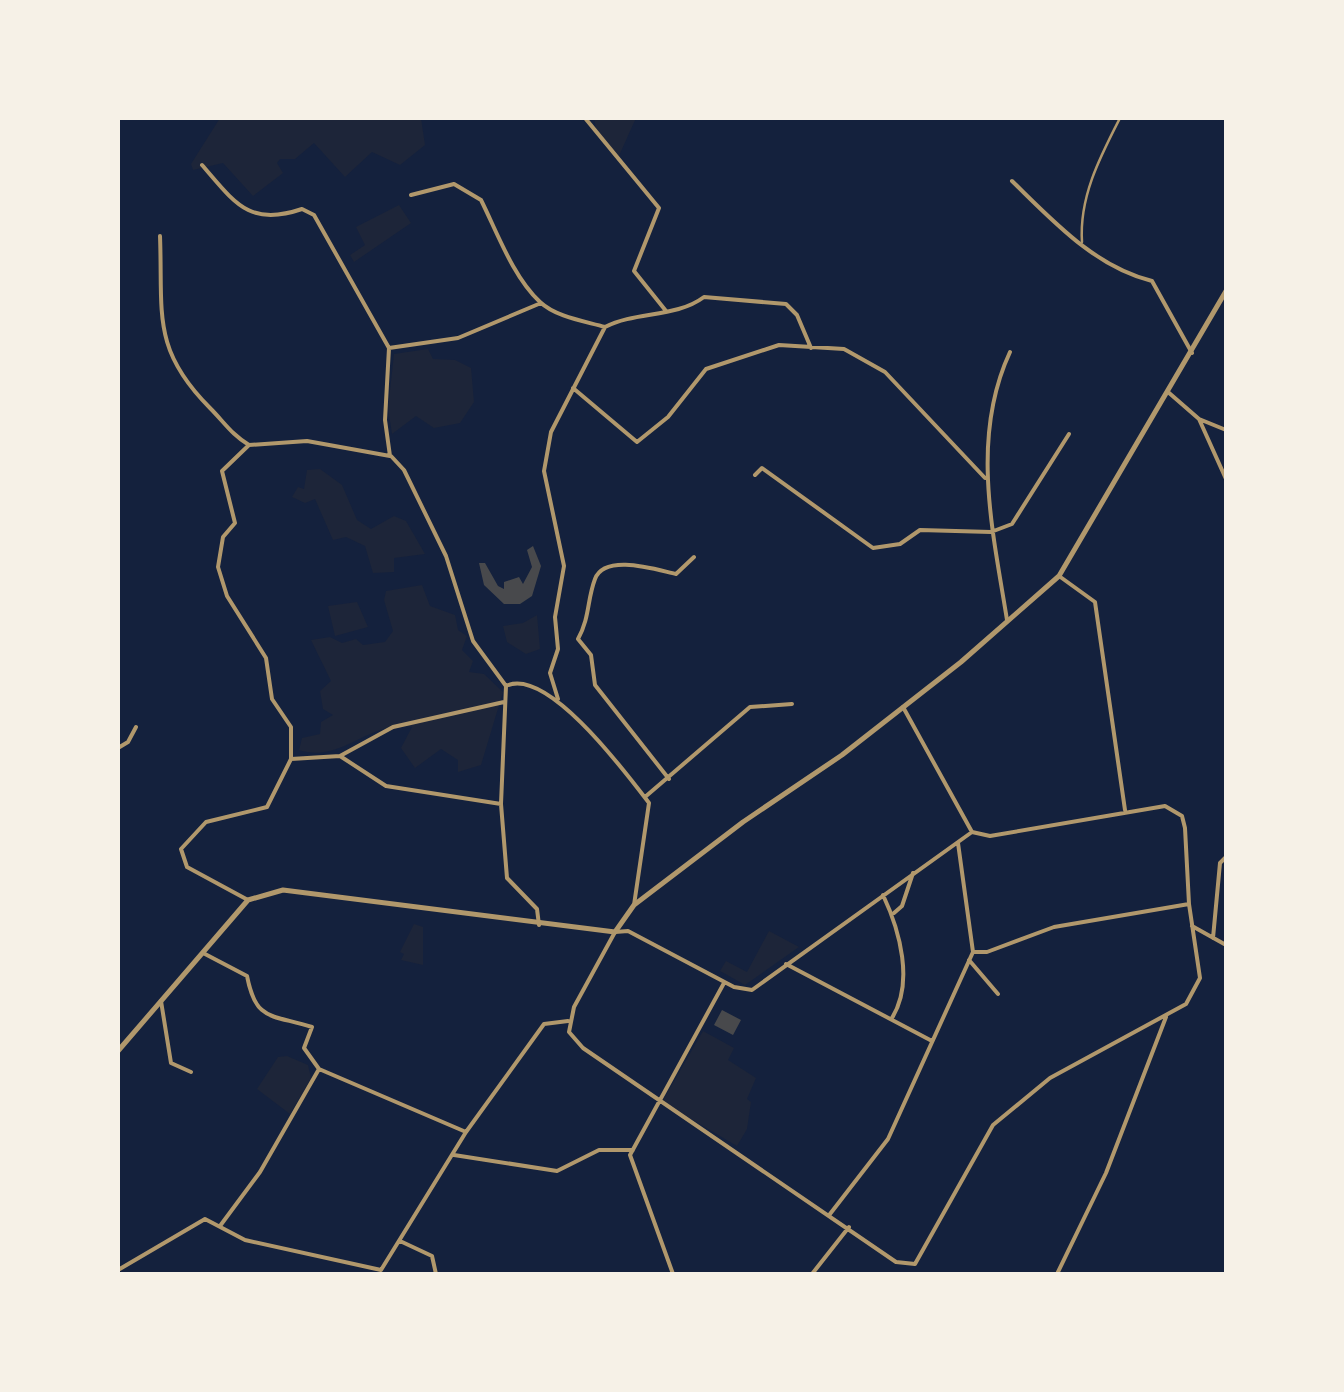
<svg xmlns="http://www.w3.org/2000/svg" width="1344" height="1392" viewBox="0 0 1344 1392" font-family="'DejaVu Sans',sans-serif">
  <style>
    .green { fill: #1d2539 }
    .building { fill: #48494c }
    .lines { fill: none; stroke-linecap: round; stroke-linejoin: round }
    .service { stroke: #b1986c; stroke-width: 2.5 }
    .minor { stroke: #b1986c; stroke-width: 4 }
    .tertiary { stroke: #b1986c; stroke-width: 5 }
  </style>
  <rect width="100%" height="100%" fill="#14213d"/>
  <!-- green -->
  <path class="green" d="M220,118H421L425,145L400,165L372,152L345,177L314,143L295,159H280L277,163L283,173L253,196L223,163L193,170L191,164Z
    M594,118H636L618,158L596,129Z
    M399,205L411,223L354,262L350,255L365,245L356,227Z
    M428,349L433,359L455,360L471,368L474,402L460,423L434,428L416,416L392,434L388,408L394,354Z
    M320,469L342,485L357,520L371,529L394,516L406,521L425,554L394,558V572L373,573L365,546L346,537L333,540L315,499L305,503L292,497L298,487L304,489L307,470Z
    M422,585L430,606L455,615L458,630L467,636L462,650L473,661L469,672L484,674L503,692L481,765L458,772V760L441,749L415,768L401,748L412,727C370,719 342,764 299,750L302,738L320,734L321,722L333,715L323,709L320,691L331,681L311,640L330,637L342,643L356,639L363,645L385,642L393,631L384,600L386,591Z
    M357,602L368,627L335,636L328,606Z
    M537,615L540,649L526,654L507,642L503,626L523,623Z
    M414,924L423,927V965L401,960L404,954L400,952Z
    M769,931L799,947L745,985L720,971L726,961L747,972Z
    M703,1031L734,1048L728,1060L756,1078L747,1099L751,1102L747,1129L737,1146L662,1102Z
    M287,1056L308,1065L311,1078L290,1114L257,1089L278,1057Z"/>
  <!-- building -->
  <path class="building" d="M533,546L541,566L532,596L520,604H504L484,585L479,563H485L498,586L504,589V582L519,577L523,584L532,567L527,550Z
    M722,1010L741,1020L733,1035L714,1025Z"/>
  <g class="lines">
    <!-- service -->
    <path class="service" d="M1082,242C1079,197 1100,157 1120,118"/>
    <!-- minor -->
    <path class="minor" d="M585,118L659,208L634,271L666,311
      M202,165C235,203 249,227 302,209L314,215L389,348
      M1012,181C1053,221 1095,267 1152,281L1192,353
      M411,195L454,184L481,200C497,232 513,277 540,302C556,317 584,321 605,327C636,311 676,318 704,297L786,304L797,315L811,348
      M160,236C163,313 151,349 210,408C224,422 232,435 249,445
      M573,388L637,442L668,417L706,369L779,345L844,349L885,372L985,478
      M1168,392L1199,419L1226,479
      M1199,419L1226,430
      M390,456L385,420L389,348L458,338L541,303
      M391,456L404,470L446,556L473,641L506,686
      M755,475L762,468L873,548L900,544L920,530L991,532L1012,524L1069,434
      M1059,576L1095,602L1125,810
      M1007,620C993,532 970,438 1010,352
      M506,686C547,666 626,773 649,803L634,905
      M506,686L501,804L507,878L537,909L539,925
      M558,699L550,673L558,649L555,617L564,566L544,471L551,432L605,327
      M903,707L972,832
      M118,748L128,742L136,727
      M340,756L393,727L504,702
      M291,759V727L272,699L266,658L227,596L218,567L223,537L235,523L222,471L249,445L307,441L390,456
      M669,779L595,685L591,655L578,639C590,617 587,600 595,579C605,553 657,570 676,574L694,557
      M645,797L750,707L792,704
      M1165,806L1182,816L1185,828L1189,904L1200,978L1186,1004L1050,1078L993,1125L915,1264L896,1262L583,1048L569,1032L574,1007L615,932L628,931L734,987L752,990L972,832L990,836Z
      M958,843L973,952
      M883,895C900,931 914,983 892,1018
      M248,900L187,867L181,849L206,822L267,807L291,759L340,756L386,786L501,804
      M894,913L902,906L913,873
      M1192,926L1226,945
      M1213,938L1220,863L1226,857
      M975,952H987L1054,927L1189,904
      M205,954L247,976C256,1022 271,1014 312,1027L304,1048L319,1069L466,1132
      M969,960L998,994
      M786,964L932,1041
      M161,1001L171,1063L191,1072
      M454,1155L557,1171L599,1150H633
      M830,1214L888,1139L973,952
      M220,1226L260,1172L319,1069
      M400,1241L432,1256L436,1274
      M118,1270L205,1219L245,1240L381,1270L466,1132L544,1024L568,1021
      M673,1274L630,1155L724,983
      M812,1274L849,1227
      M1057,1274L1106,1173L1166,1017"/>
    <!-- tertiary -->
    <path class="tertiary" d="M118,1051L248,900L283,890L615,932L634,905L743,822L842,755L961,662L1059,576L1226,291"/>
  </g>
  <!-- border -->
  <rect width="1344" height="1392" fill="none" stroke="#f6f1e7" stroke-width="240"/>
</svg>
